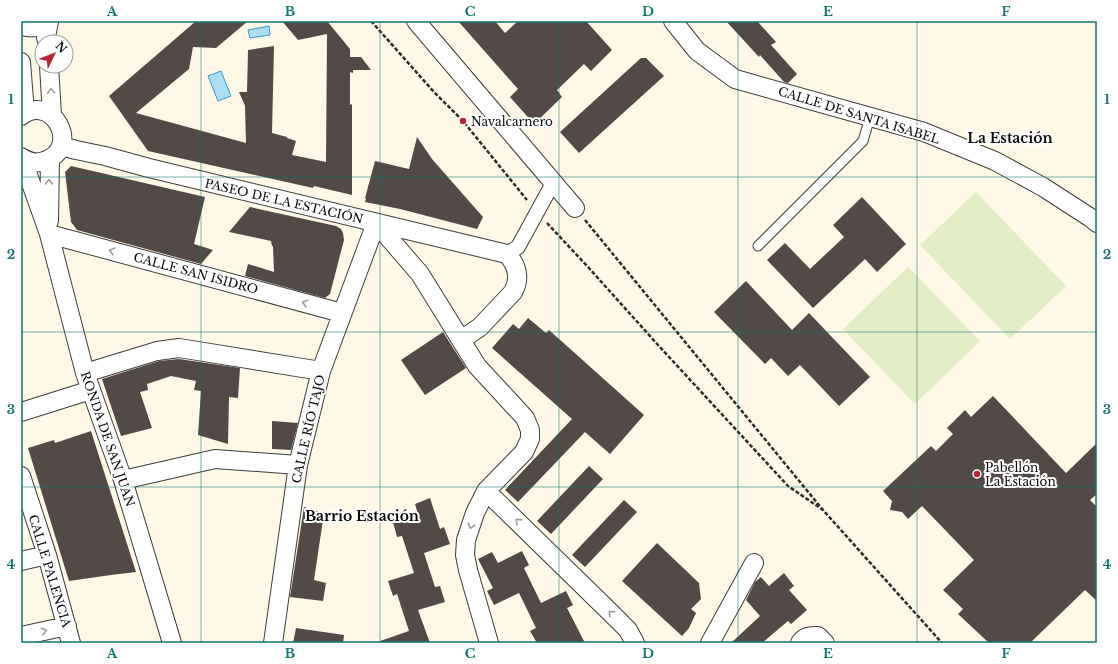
<svg xmlns="http://www.w3.org/2000/svg" width="1118" height="664" viewBox="0 0 1118 664" font-family="'Libre Baskerville',serif">
  <style>
    .pitch { fill: #e3eec4 }
    .water { fill: #addff4; stroke: #379ac8 }
    .building { fill: #524a46 }
    .lines { fill: none; stroke-linecap: round; stroke-linejoin: round }
    .service-casing { stroke: #3d3d3d; stroke-width: 11 }
    .pedestrian-casing { stroke: #3d3d3d; stroke-width: 16 }
    .minor-casing { stroke: #3d3d3d; stroke-width: 20 }
    .tertiary-casing { stroke: #3d3d3d; stroke-width: 24 }
    .path { stroke: #2c2c2c; stroke-width: 2.5; stroke-dasharray: 4 2; stroke-linecap: butt }
    .service { stroke: #fff; stroke-width: 9 }
    .pedestrian { stroke: #fff; stroke-width: 14 }
    .minor { stroke: #fff; stroke-width: 18 }
    .tertiary { stroke: #fff; stroke-width: 22 }
    .oneway { stroke: #9d9d9d }
    .grid { fill: none; stroke: #0f766e; stroke-width: 1; stroke-opacity: 0.55 }
    .poi-dot { fill: #b42739; stroke: #fff; stroke-width: 1.5 }
    .labels { text-anchor: middle; dominant-baseline: central; stroke-width: 4; stroke-linejoin: round; paint-order: stroke }
    .street-label { font-size: 12px; fill: #0a0a0a; stroke: #fff }
    .poi-label { font-size: 12px; fill: #0a0a0a; stroke: #fff; text-anchor: start }
    .quarter-label { font-size: 14px; font-weight: bold; fill: #0a0a0a; stroke: #fff }
    .neatline { fill: none; stroke: #0f766e; stroke-width: 1.5 }
    .grid-label { font-size: 13px; text-anchor: middle; font-weight: bold; fill: #0f766e }
  </style>
  <rect width="100%" height="100%" fill="#fef8e7"/>
  <!-- pitch -->
  <path class="pitch" d="M976,192L1066,286L1010,339L920,245Z
    M908,267L980,341L915,404L843,329Z"/>
  <!-- water -->
  <path class="water" d="M269,26L270,35L250,38L248,30Z
    M221,71L231,96L218,101L208,76Z"/>
  <!-- building -->
  <path class="building" d="M196,21H248L216,48L193,47L189,69L136,113L246,143L245,106L239,92H247L248,50L274,46L272,133L287,137V138L296,141L292,155L326,162L327,34L298,40L282,21H327L350,49V57H361L371,70H353V73L350,72V105L352,104V195L314,186L313,188L148,151L109,96Z
    M458,21H495L505,33L518,21H586L612,50L591,71L584,64L557,90L562,97L534,124L510,97L518,89Z
    M726,21H757L776,42L771,45L797,74L788,83L784,82L760,55L759,57Z
    M641,58H646L664,76L579,153L560,132Z
    M417,137L432,159L483,217L477,229L400,209L365,202L366,199L365,198L375,161L409,169Z
    M71,166L205,197L194,244L213,250L201,264L77,230L71,222L65,172Z
    M862,197L906,244L877,272L865,259L813,308L767,260L785,243L810,269L844,237L833,225Z
    M250,207L336,226L341,229L343,233L344,240L330,294L325,298L245,276L248,264L274,272L273,246H272L271,241L229,232Z
    M746,281L792,330L809,313L870,377L839,406L800,365L788,376L771,358L765,364L714,312Z
    M528,318L546,333L549,330L644,415L610,454L585,432L518,502L505,490L572,419L492,348L513,324L519,329Z
    M443,332L466,368L425,395L401,360Z
    M179,359L240,368L238,398L229,397L228,444L198,435L201,391L194,390L196,381L171,376L147,384L148,390L140,392L152,428L121,436L102,379L159,361Z
    M993,396L1066,473L1097,443V494L1090,500L1097,507V601L1085,590L1030,643H989L958,614L963,609L943,590L974,560L922,506L908,519L902,512L890,510L892,501L883,491L931,446L936,451L953,434L947,428L965,410L971,417Z
    M272,421L298,423L291,450L272,449Z
    M91,431L136,572L111,575L69,581L28,448L54,440L55,443Z
    M589,466L603,479L551,534L537,521Z
    M430,498L440,529L444,527L450,544L424,553L435,587L440,586L445,602L418,610L430,643H380V641L409,631L397,594L393,596L388,581L414,573L402,536L397,537L393,522L418,514L415,504Z
    M624,500L637,512L585,567L572,555Z
    M304,507L324,513L314,580L326,583L323,601L290,597Z
    M657,543L699,583L701,599L691,609L696,613L689,628L682,636L622,581Z
    M522,551L529,565L524,568L541,603L566,591L573,605L567,608L585,643H537L530,631L536,628L519,593L494,605L487,591L493,588L478,559L492,552L498,563Z
    M784,573L794,586L789,590L807,610L791,624L788,621L762,643H731L760,616L746,600L755,582L761,577L769,586Z
    M296,628L344,635L343,643H293Z"/>
  <g class="lines">
    <!-- service casing -->
    <g class="service-casing">
      <path id="service" d="M758,246L863,141L870,117"/>
    </g>
    <!-- pedestrian casing -->
    <g class="pedestrian-casing">
      <path id="pedestrian" d="M507,254L518,247L553,183"/>
    </g>
    <!-- minor casing -->
    <g class="minor-casing">
      <path id="minor" d="M416,21L575,208
        M673,21L697,51L735,79L924,132L995,161L1043,187L1091,218L1097,223
        M47,42L46,37L49,21
        M21,62L25,113
        M49,66L52,115
        M21,116C52,92 83,148 44,161C36,164 28,162 21,157
        M61,146L76,150L105,156L149,168L507,254C517,265 521,278 513,292L480,327L461,340
        M22,158L49,234L85,373L123,480L172,643
        M49,221L50,159
        M49,234L342,313
        M85,373L157,351L179,348L321,371
        M21,412L91,390
        M21,476L47,555L71,643
        M123,480L215,459L298,465
        M486,491L611,613L628,630L635,643
        M21,561L47,555
        M21,636L67,626
        M273,643L298,465L321,371L376,223L420,274L477,366L525,418L530,430V439L524,452L486,491L475,513L466,540L465,555L468,570L489,643
        M710,643L754,563
        M800,643C804,636 811,636 818,636L825,643"/>
    </g>
    <!-- tertiary casing -->
    <g class="tertiary-casing">
      <path id="tertiary" d="M21,23C30,27 38,26 47,21"/>
    </g>
    <!-- path -->
    <path class="path" d="M371,21L434,92L463,121L527,200
      M585,220L823,510L942,643
      M547,223L588,267L658,345L788,486L823,510"/>
    <!-- service -->
    <use href="#service" class="service"/>
    <!-- pedestrian -->
    <use href="#pedestrian" class="pedestrian"/>
    <!-- minor -->
    <use href="#minor" class="minor"/>
    <!-- tertiary -->
    <use href="#tertiary" class="tertiary"/>
  </g>
  <!-- one-way arrows -->
  <defs><path id="oneway-chevron" d="M-2-3.5L2.5 0L-2 3.5" fill="none" stroke-width="1.6" stroke-linecap="round" stroke-linejoin="round"/></defs>
  <g class="oneway">
    <use href="#oneway-chevron" transform="translate(51 91) rotate(-94)"/>
    <use href="#oneway-chevron" transform="translate(49 182) rotate(-89)"/>
    <use href="#oneway-chevron" transform="translate(112 251) rotate(-165)"/>
    <use href="#oneway-chevron" transform="translate(305 303) rotate(-165)"/>
    <use href="#oneway-chevron" transform="translate(518 521) rotate(-136)"/>
    <use href="#oneway-chevron" transform="translate(471 526) rotate(107)"/>
    <use href="#oneway-chevron" transform="translate(611 613) rotate(-134)"/>
    <use href="#oneway-chevron" transform="translate(44 631) rotate(-12)"/>
  </g>
  <!-- grid -->
  <path class="grid" d="M201,21V643M380,21V643M559,21V643M738,21V643M917,21V643M21,177H1097M21,332H1097M21,487H1097"/>
  <!-- markers -->
  <g class="poi-dot">
    <circle cx="463" cy="121" r="4"/>
    <circle cx="977" cy="474" r="4"/>
  </g>
  <g class="labels">
    <!-- street labels -->
    <g class="street-label">
      <text transform="translate(859 115) rotate(17)">CALLE DE SANTA ISABEL</text>
      <text transform="translate(284 201) rotate(13)">PASEO DE LA ESTACIÓN</text>
      <text transform="translate(196 273) rotate(15)">CALLE SAN ISIDRO</text>
      <text transform="translate(308 429) rotate(-77)">CALLE RÍO TAJO</text>
      <text transform="translate(108 439) rotate(71)">RONDA DE SAN JUAN</text>
      <text transform="translate(50 571) rotate(73)">CALLE PALENCIA</text>
    </g>
    <!-- poi labels -->
    <g class="poi-label">
      <text x="471" y="121">Navalcarnero</text>
      <text x="985" y="467">Pabellón<tspan x="985" dy="14">La Estación</tspan></text>
    </g>
    <!-- quarter labels -->
    <g class="quarter-label">
      <text x="1010" y="138">La Estación</text>
      <text x="362" y="516">Barrio Estación</text>
    </g>
  </g>
  <!-- border -->
  <rect width="1118" height="664" fill="none" stroke="#ffffff" stroke-width="44"/>
  <!-- north arrow -->
  <g transform="translate(54 54) rotate(47)"><circle r="19" fill="#ffffff" stroke="#9d9d9d"/>
  <path d="M0-3L7 15L0 10L-7 15Z" fill="#b42739"/>
  <text y="-6" font-size="11" font-weight="bold" text-anchor="middle" fill="#0a0a0a">N</text>
  </g>
  <rect x="22" y="22" width="1074" height="620" class="neatline"/>
  <g class="grid-label">
    <text x="112" y="16">A</text>
    <text x="290" y="16">B</text>
    <text x="470" y="16">C</text>
    <text x="648" y="16">D</text>
    <text x="828" y="16">E</text>
    <text x="1006" y="16">F</text>
    <text x="11" y="104">1</text>
    <text x="1107" y="104">1</text>
    <text x="11" y="259">2</text>
    <text x="1107" y="259">2</text>
    <text x="11" y="414">3</text>
    <text x="1107" y="414">3</text>
    <text x="11" y="569">4</text>
    <text x="1107" y="569">4</text>
    <text x="112" y="658">A</text>
    <text x="290" y="658">B</text>
    <text x="470" y="658">C</text>
    <text x="648" y="658">D</text>
    <text x="828" y="658">E</text>
    <text x="1006" y="658">F</text>
  </g>
</svg>
